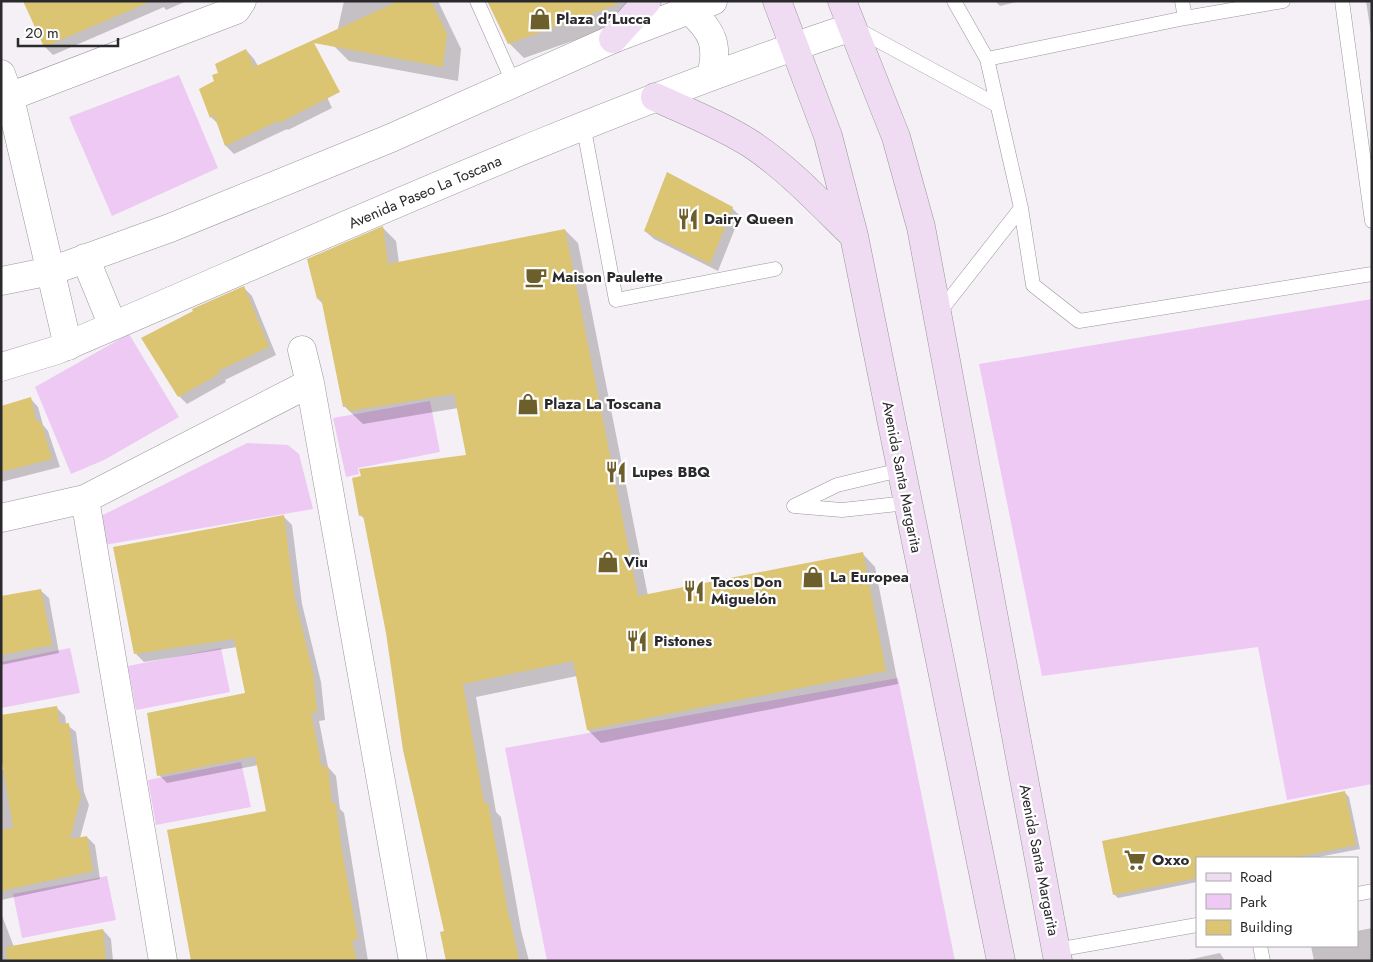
<svg xmlns="http://www.w3.org/2000/svg" width="1373" height="962" viewBox="0 0 1373 962" font-family="Jost,sans-serif">
  <style>
    .green { fill: #edc9f4 }
    .shadow { fill: #0003 }
    .building { fill: #dbc472 }
    .lines { fill: none; stroke-linecap: round; stroke-linejoin: round }
    .service-casing { stroke: #99959a; stroke-width: 15 }
    .minor-casing { stroke: #99959a; stroke-width: 29 }
    .tertiary-casing { stroke: #99959a; stroke-width: 29 }
    .secondary-casing { stroke: #99959a; stroke-width: 29 }
    .service { stroke: #fff; stroke-width: 14 }
    .minor { stroke: #fff; stroke-width: 28 }
    .tertiary { stroke: #fff; stroke-width: 28 }
    .secondary { stroke: #efdcf3; stroke-width: 28 }
    .labels { text-anchor: middle; dominant-baseline: central; stroke-width: 4.5; stroke-linejoin: round; paint-order: stroke }
    .poi-label { font-size: 15px; font-weight: bold; fill: #2a292b; stroke: #fff; text-anchor: start }
    .street-label { font-size: 15px; fill: #2a292b; stroke: #fff }
  </style>
  <rect width="100%" height="100%" fill="#f5f0f6"/>
  <!-- green -->
  <path class="green" d="M179,75L218,168L112,216L69,117Z
    M1372,299V784L1287,800L1258,647L1042,676L979,364Z
    M129,334L179,417L104,460L71,474L35,387Z
    M430,401L440,452L358,468L359,474L346,477L333,418Z
    M247,443L288,445L299,454L313,509L104,545L97,518Z
    M70,648L80,693L1,708V662Z
    M221,648L230,692L136,710L128,666Z
    M898,678L955,961H547L505,748Z
    M241,762L251,807L156,825L148,780Z
    M107,876L116,920L22,938L13,894Z"/>
  <!-- shadow -->
  <path class="shadow" d="M26,1H187L166,10L164,7L53,55L45,47Z
    M344,1H438L461,49L458,81L349,61L334,46Z
    M489,1H643L621,29L581,38L524,58L509,43Z
    M995,1H1020L1000,6Z
    M1366,1H1372V40Z
    M246,50L254,59L258,66L308,56L332,108L288,130L287,129L234,154L226,146L219,125L211,117L216,82L220,74Z
    M732,208L740,216L718,271L654,239L645,231Z
    M383,228L396,241L399,263L565,230L578,243L648,596L862,553L875,567L898,684L601,743L588,730L577,676L476,697L496,812L501,817L521,930L529,961H448L446,932L366,520L360,515L468,456L458,408L363,424L344,406L324,305L318,299Z
    M244,288L252,296L276,355L225,380L226,382L187,404L179,396Z
    M30,398L38,407L43,425L48,431L60,467L1,482V407Z
    M284,517L292,525L302,604L321,682L325,720L319,721L328,767L336,776L340,809L344,813L368,961H193L267,812L258,765L167,783L159,775L246,694L237,647L144,662L136,654Z
    M40,590L49,598L59,653L1,665V597Z
    M56,707L65,716L66,724L76,732L84,792L89,805L80,838L87,837L95,845L100,879L1,900V770L5,769Z
    M1345,793L1349,797L1360,849L1313,858H1197V882L1118,898L1114,894Z
    M1,913L14,947L103,930L111,939L113,961H1Z
    M1372,928V961H1314L1311,946H1357V931Z
    M1220,953L1225,961H1183Z"/>
  <!-- building -->
  <path class="building" d="M23,1H152L44,47Z
    M399,1H431L447,34L443,67L314,43L340,92L279,123L278,121L225,146L214,115L210,118L199,89L214,81L212,75L218,73L215,64L246,49L254,67Z
    M487,1H616V5L508,44Z
    M667,172L733,207L710,264L644,231Z
    M383,226L388,264L565,229L638,596L863,552L886,671L587,730L573,661L463,684L484,803H488L509,918H510L519,961H446L440,932L444,931L403,750L386,633L363,515L359,516L352,478L361,476L359,469L466,455L454,394L349,411L347,406L343,407L321,298L317,299L307,259Z
    M244,286L269,347L218,371L219,374L178,397L141,338L193,311L192,309Z
    M31,397L36,421L41,422L52,459L1,472V406Z
    M284,515L294,595L313,673L317,712L311,713L322,767L328,766L332,804L336,803L341,845L358,939L352,941L357,961H191L167,830L266,811L255,756L157,776L147,713L245,693L234,639L134,654L113,547Z
    M41,589L52,645L1,655V596Z
    M57,706L60,724L69,723L76,783L81,796L70,839L87,836L93,871L1,891V830L13,828L1,756V715Z
    M1345,791L1356,845L1292,858H1197V878L1113,895L1102,841Z
    M103,929L106,961H7L6,947Z"/>
  <g class="lines">
    <!-- service casing -->
    <g class="service-casing">
      <path id="service" d="M477,1L513,82
        M954,1L987,59L1021,208L1033,285L1079,321L1372,274
        M1182,1L1185,18
        M1342,1L1372,221
        M855,28L997,105
        M987,59L1185,18L1283,1
        M583,124L616,300L775,269
        M938,314L1021,208
        M794,506L842,510L907,503
        M794,506L837,485L900,470
        M1357,894L1372,891
        M1260,946L1263,961
        M1056,950L1197,925"/>
    </g>
    <!-- minor casing -->
    <g class="minor-casing">
      <path id="minor" d="M1,74L10,98L68,346
        M1,100L236,10L242,1
        M302,350L310,383L413,961
        M85,499L163,961
        M1,518L85,499L310,383"/>
    </g>
    <!-- tertiary casing -->
    <g class="tertiary-casing">
      <path id="tertiary" d="M689,10C713,31 719,45 711,76
        M85,258L113,326
        M1,281L51,271L170,228L391,138L613,39L713,1
        M1,367L57,350C320,238 580,117 852,27"/>
    </g>
    <!-- secondary casing -->
    <g class="secondary-casing">
      <path id="secondary" d="M777,1L828,136L854,236L1001,961
        M842,1L896,137L921,227L1058,961
        M613,39L647,1
        M655,97C688,112 721,125 751,144C789,169 822,205 854,236"/>
    </g>
    <!-- service -->
    <use href="#service" class="service"/>
    <!-- minor -->
    <use href="#minor" class="minor"/>
    <!-- tertiary -->
    <use href="#tertiary" class="tertiary"/>
    <!-- secondary -->
    <use href="#secondary" class="secondary"/>
  </g>
  <!-- icons -->
  <defs>
    <g id="shop-bare" transform="scale(1.725)"><path d="M-5-2.5h2.3a2.7 3.5 0 0 1 5.4 0H5L5.5 6h-11ZM-1.5-2.5h3a1.5 2.3 0 0 0-3 0Z" fill="#6d5f2c" stroke="#fff" stroke-width="2.5" paint-order="stroke"/></g>
    <g id="restaurant-bare" transform="scale(1.725)"><path d="M-5-6h1v4h1v-4h1v4h1v-4h1v5L-1.5 .5V6h-2V.5L-5-1ZM5-6V6H3V1.5H1.5Q1.5-4 5-6Z" fill="#6d5f2c" stroke="#fff" stroke-width="2.5" paint-order="stroke"/></g>
    <g id="cafe-bare" transform="scale(1.725)"><path d="M-5.5-4.5H6V0H3Q3 3.5 0 3.5H-2.5Q-5.5 3.5-5.5 0ZM3-3.2v2h1.7v-2ZM-6 4.5H4V6H-6Z" fill="#6d5f2c" stroke="#fff" stroke-width="2.5" paint-order="stroke"/></g>
    <g id="supermarket-bare" transform="scale(1.725)"><path d="M-6-5.5h2.5l.6 2H6L4.5 2H-2.5L-4.4-4H-6ZM-1.5 3.2a1.3 1.3 0 1 0 .1 0ZM3 3.2a1.3 1.3 0 1 0 .1 0Z" fill="#6d5f2c" stroke="#fff" stroke-width="2.5" paint-order="stroke"/></g>
  </defs>
  <g fill-rule="evenodd">
    <use href="#shop-bare" x="540" y="19"/>
    <use href="#restaurant-bare" x="688" y="219"/>
    <use href="#cafe-bare" x="536" y="277"/>
    <use href="#shop-bare" x="528" y="404"/>
    <use href="#restaurant-bare" x="616" y="472"/>
    <use href="#shop-bare" x="608" y="562"/>
    <use href="#shop-bare" x="813" y="577"/>
    <use href="#restaurant-bare" x="694" y="591"/>
    <use href="#restaurant-bare" x="637" y="641"/>
    <use href="#supermarket-bare" x="1135" y="860"/>
  </g>
  <g class="labels">
    <!-- poi labels -->
    <g class="poi-label">
      <text x="556" y="19">Plaza d'Lucca</text>
      <text x="704" y="219">Dairy Queen</text>
      <text x="552" y="277">Maison Paulette</text>
      <text x="544" y="404">Plaza La Toscana</text>
      <text x="632" y="472">Lupes BBQ</text>
      <text x="624" y="562">Viu</text>
      <text x="830" y="577">La Europea</text>
      <text x="711" y="582">Tacos Don<tspan x="711" dy="17">Miguelón</tspan></text>
      <text x="654" y="641">Pistones</text>
      <text x="1152" y="860">Oxxo</text>
    </g>
    <!-- street labels -->
    <g class="street-label">
      <text transform="translate(425 192) rotate(-23)">Avenida Paseo La Toscana</text>
      <text transform="translate(902 477) rotate(79)">Avenida Santa Margarita</text>
      <text transform="translate(1039 860) rotate(79)">Avenida Santa Margarita</text>
    </g>
  </g>
  <!-- border -->
  <rect width="1373" height="962" fill="none" stroke="#2a292b" stroke-width="5"/>
  <!-- legend -->
  <rect x="1196" y="857" width="162" height="90" fill="#ffffff" stroke="#aaa9aa"/>
  <rect x="1206" y="873" width="25" height="8" fill="#efdcf3" stroke="#aaa9aa"/>
  <text x="1240" y="882" font-size="15" fill="#2a292b">Road</text>
  <rect x="1206" y="894" width="25" height="15" fill="#edc9f4" stroke="#aaa9aa"/>
  <text x="1240" y="907" font-size="15" fill="#2a292b">Park</text>
  <rect x="1206" y="920" width="25" height="15" fill="#dbc472" stroke="#aaa9aa"/>
  <text x="1240" y="932" font-size="15" fill="#2a292b">Building</text>
  <!-- scale -->
  <path d="M18 38v8h100v-8" fill="none" stroke="#2a292b" stroke-width="2.5"/>
  <text x="25" y="38" font-size="15" fill="#2a292b" stroke="#ffffff" stroke-width="4" paint-order="stroke">20 m</text>
</svg>
